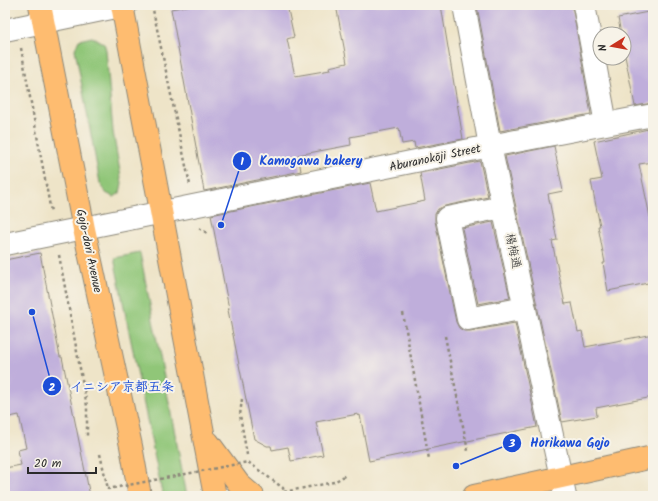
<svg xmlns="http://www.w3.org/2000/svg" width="658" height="501" viewBox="0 0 658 501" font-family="Kalam,'Klee One',sans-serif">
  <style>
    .green { fill: #90c678; stroke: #5e7852 }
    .building { fill: #bfaedb }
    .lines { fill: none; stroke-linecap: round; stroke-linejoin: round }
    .minor-casing { stroke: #8c887a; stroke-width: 24 }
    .highway-casing { stroke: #8c887a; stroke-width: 24 }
    .path { stroke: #8c887a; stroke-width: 2.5; stroke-dasharray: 3 3; stroke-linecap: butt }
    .minor { stroke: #fff; stroke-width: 22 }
    .highway { stroke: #febc70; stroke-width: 22 }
    .path-bridge { stroke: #8c887a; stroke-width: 2.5; stroke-dasharray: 3 3; stroke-linecap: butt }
    .labels { text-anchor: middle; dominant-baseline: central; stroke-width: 4; stroke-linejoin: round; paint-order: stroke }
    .street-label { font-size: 12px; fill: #2b2b2b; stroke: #f7f3e8 }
    .leader { fill: none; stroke: #1d4ed8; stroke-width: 1.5 }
    .callout-dot { fill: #1d4ed8; stroke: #f7f3e8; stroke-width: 1.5 }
    .mark-label { font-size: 12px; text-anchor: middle; font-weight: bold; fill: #fff }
    .callout-label { font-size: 13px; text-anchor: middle; font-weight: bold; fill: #1d4ed8; stroke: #f7f3e8; stroke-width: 4; stroke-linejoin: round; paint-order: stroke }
  </style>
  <rect width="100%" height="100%" fill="#f7f3e8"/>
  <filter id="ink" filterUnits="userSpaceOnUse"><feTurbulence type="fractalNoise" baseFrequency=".025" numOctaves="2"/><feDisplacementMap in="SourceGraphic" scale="8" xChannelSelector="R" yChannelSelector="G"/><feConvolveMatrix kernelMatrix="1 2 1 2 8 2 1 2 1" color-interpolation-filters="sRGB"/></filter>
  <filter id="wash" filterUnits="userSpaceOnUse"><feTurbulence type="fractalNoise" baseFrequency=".012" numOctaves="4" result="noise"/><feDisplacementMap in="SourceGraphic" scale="16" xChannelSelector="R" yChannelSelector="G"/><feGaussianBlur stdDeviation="0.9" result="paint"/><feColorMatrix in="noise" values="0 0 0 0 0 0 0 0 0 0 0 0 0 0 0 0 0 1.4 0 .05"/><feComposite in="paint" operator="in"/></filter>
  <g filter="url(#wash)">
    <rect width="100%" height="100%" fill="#eee4c8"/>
    <!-- green -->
    <path class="green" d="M92,37L104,43L106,50L113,132L122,183L120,193L114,197L106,193L100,183L75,49L79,40Z
      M140,253L187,496H164L161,488L114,258Z"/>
    <g id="blocks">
      <!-- building -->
      <path class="building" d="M192,5H287L294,37L287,39L295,76L330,70L329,67L347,63L336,5H441L463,139L415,148L414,142L402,144L399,128L350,137L351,145L298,155L301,171L204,191L171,9Z
        M484,5H572L591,114L500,131L477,6Z
        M653,11V103L635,106L624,51V34H621L618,18Z
        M653,128V162L639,164L650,217L653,216V282L608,291L603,263H605L598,226H600L591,181L602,179L594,141Z
        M554,146L563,191L548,194L557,240L552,241L565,304L572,303L578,332L582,331L585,347L653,334V397L596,408L597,416L562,422L505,156Z
        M480,161L488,197L445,206L438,209L435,214V221L456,322L459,328L464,331H470L515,323L537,427L369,461L360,415L358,416V414L316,422L323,455L291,461L288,447L272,450L271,446H267L254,439L228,310L229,309L211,215L370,183L376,211L425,201L420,173Z
        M493,222L510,298L478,304L462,228Z
        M40,253L60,357H62L90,496H5V468L21,465L18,450L26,448L19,415L5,418V260Z"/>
    </g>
  </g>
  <g filter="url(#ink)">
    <use href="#blocks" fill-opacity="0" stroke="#8c887a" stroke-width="1"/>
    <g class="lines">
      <!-- minor casing -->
      <g class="minor-casing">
        <path id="minor" d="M464,5L490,146L565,496
          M584,5L606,124
          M5,30L126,5
          M503,207L447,218L468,319L525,308
          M5,244L490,146L653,115"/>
      </g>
      <!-- highway casing -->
      <g class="highway-casing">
        <path id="highway" d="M40,5L84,229L131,446L140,496
          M122,5L215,496
          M208,442L239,484L253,496
          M474,496L653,457"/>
      </g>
      <!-- path -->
      <path class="path" d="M152,5L190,185
        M21,48L51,212
        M199,228L207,233
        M59,255L87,406V438
        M403,313L429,459
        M445,336L468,451
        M242,399L240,415L247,455
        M100,454L108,489
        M284,492L334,482L346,475"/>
      <!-- minor -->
      <use href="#minor" class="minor"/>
      <!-- highway -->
      <use href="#highway" class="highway"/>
      <!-- path-bridge -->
      <path class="path-bridge" d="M108,496V489L248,462L283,488L285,496"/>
    </g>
  </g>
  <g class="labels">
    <!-- street labels -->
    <g class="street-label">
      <text transform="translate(435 158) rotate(-12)">Aburanokōji Street</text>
      <text transform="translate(89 251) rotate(78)">Gojo-dori Avenue</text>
      <text transform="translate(513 251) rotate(78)">楊梅通</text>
    </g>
  </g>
  <!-- callouts -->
  <path class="leader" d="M221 225L242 161M32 312L52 386M456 466L512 443"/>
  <g class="callout-dot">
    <circle cx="221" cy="225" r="4"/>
    <circle cx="32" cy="312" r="4"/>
    <circle cx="456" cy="466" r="4"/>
    <circle cx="242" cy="161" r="10"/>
    <circle cx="52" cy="386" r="10"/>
    <circle cx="512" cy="443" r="10"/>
  </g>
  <g class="mark-label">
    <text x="242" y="165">1</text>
    <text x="52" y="391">2</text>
    <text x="512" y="447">3</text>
  </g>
  <g class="callout-label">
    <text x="311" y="165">Kamogawa bakery</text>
    <text x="122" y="391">イニシア京都五条</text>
    <text x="570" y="447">Horikawa Gojo</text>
  </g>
  <!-- margin -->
  <rect width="658" height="501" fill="none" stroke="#f7f3e8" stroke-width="20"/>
  <!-- north arrow -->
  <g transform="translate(612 46) rotate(259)"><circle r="19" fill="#f7f3e8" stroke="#a5a39c"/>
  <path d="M0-3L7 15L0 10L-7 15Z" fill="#c8321e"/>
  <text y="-6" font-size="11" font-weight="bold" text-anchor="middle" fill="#2b2b2b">N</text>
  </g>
  <!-- scale -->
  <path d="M28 467v6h68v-6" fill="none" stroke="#2b2b2b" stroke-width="2"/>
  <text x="34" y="467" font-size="12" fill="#2b2b2b" stroke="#f7f3e8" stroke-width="3" paint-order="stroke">20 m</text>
</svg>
